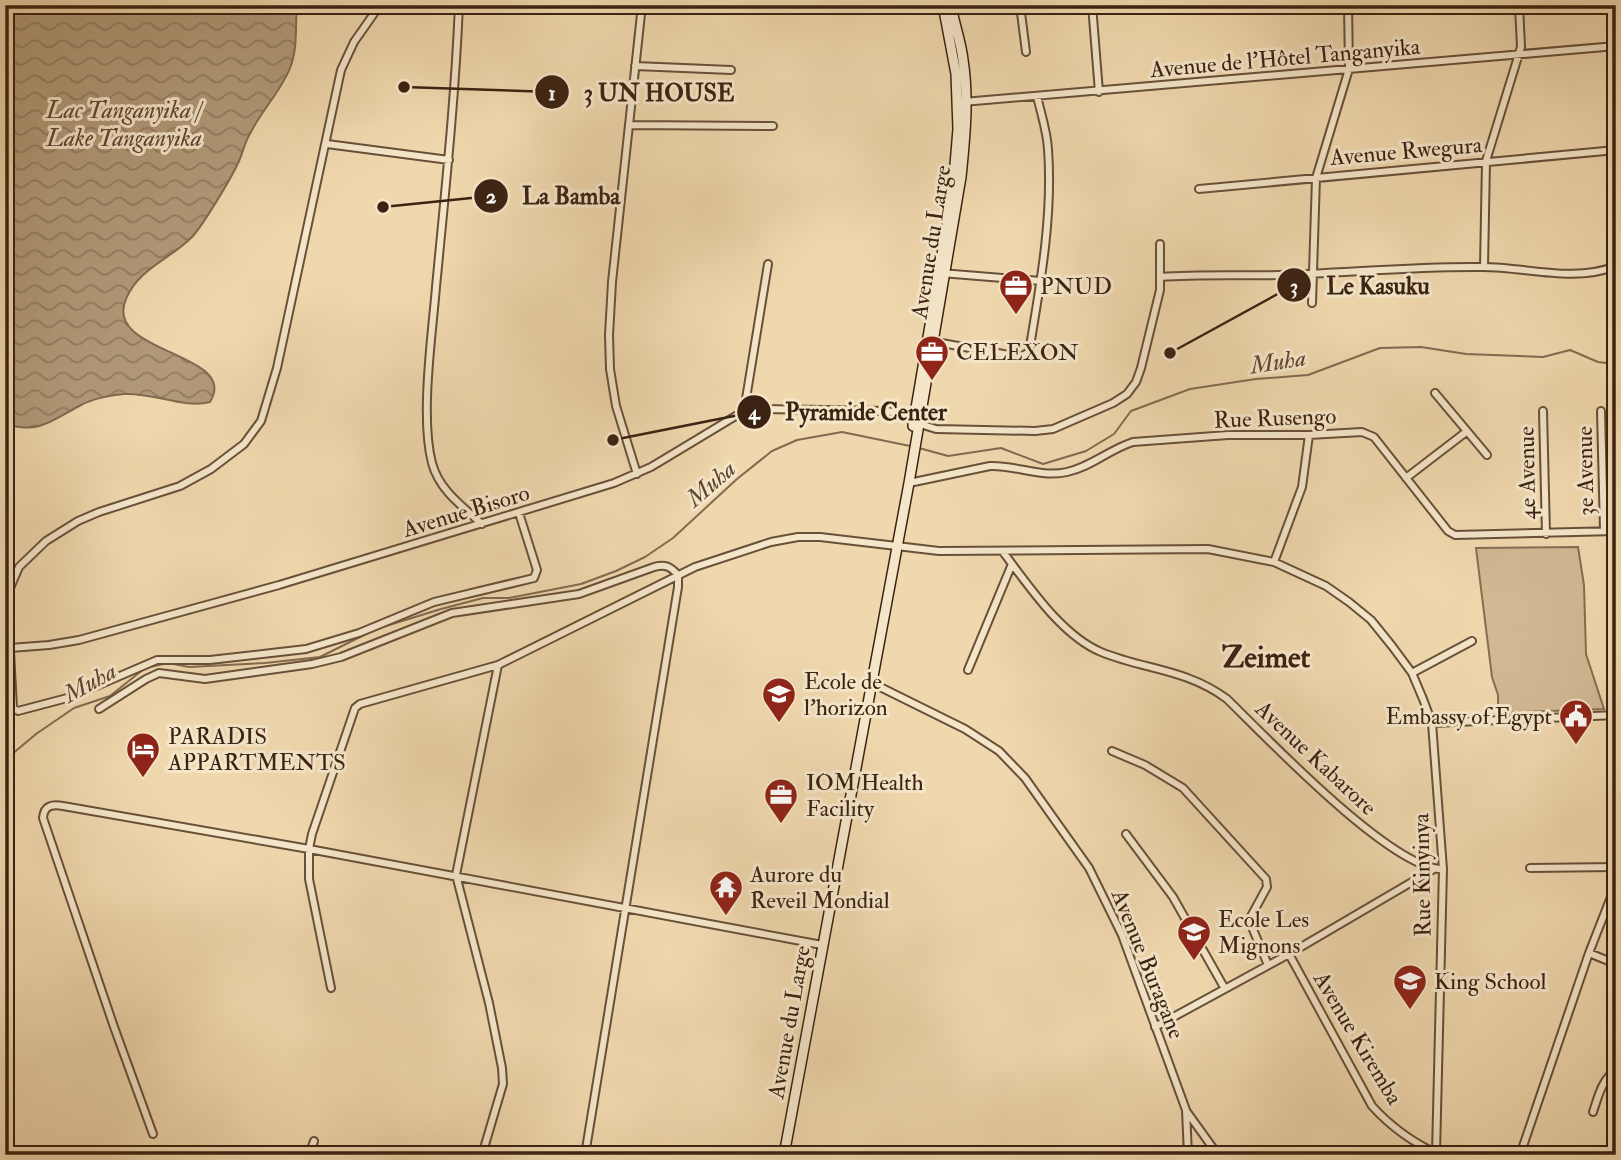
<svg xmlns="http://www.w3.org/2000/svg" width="1621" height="1160" viewBox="0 0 1621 1160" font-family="'IM FELL Double Pica',serif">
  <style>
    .park { fill: #d1b993; stroke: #866e52; stroke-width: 2 }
    .water { fill: url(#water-waves); stroke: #826a50; stroke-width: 2 }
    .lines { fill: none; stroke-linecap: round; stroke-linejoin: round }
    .stream { stroke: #826a50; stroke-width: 2 }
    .minor-casing { stroke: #685039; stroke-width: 10 }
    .secondary-casing { stroke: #3b2212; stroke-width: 12 }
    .minor { stroke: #f5e6ca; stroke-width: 6 }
    .secondary { stroke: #f5e6ca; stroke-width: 9 }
    .labels { text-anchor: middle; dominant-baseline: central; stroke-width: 6; stroke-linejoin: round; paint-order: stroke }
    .street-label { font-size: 23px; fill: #3b2212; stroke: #f5e6ca }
    .poi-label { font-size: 23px; fill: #3b2212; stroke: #f5e6ca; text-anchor: start }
    .water-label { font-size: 24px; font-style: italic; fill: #5f4631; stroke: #f5e6ca }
    .district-label { font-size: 30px; font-weight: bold; fill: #3b2212; stroke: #f5e6ca }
    .leader { fill: none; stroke: #3b2212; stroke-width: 2.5 }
    .callout-dot { fill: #3b2212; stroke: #f5e6ca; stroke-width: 2.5 }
    .mark-label { font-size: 21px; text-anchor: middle; font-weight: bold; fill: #fff }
    .callout-label { font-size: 24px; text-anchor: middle; font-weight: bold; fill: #3b2212; stroke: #f5e6ca; stroke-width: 6; stroke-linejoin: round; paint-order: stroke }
  </style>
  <defs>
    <pattern id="water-waves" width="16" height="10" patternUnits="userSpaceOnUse" patternTransform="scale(1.75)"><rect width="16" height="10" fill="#b29a79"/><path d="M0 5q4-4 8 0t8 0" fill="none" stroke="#927d62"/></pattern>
  </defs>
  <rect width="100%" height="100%" fill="#f0d8ae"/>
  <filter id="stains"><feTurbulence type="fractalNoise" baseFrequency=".00286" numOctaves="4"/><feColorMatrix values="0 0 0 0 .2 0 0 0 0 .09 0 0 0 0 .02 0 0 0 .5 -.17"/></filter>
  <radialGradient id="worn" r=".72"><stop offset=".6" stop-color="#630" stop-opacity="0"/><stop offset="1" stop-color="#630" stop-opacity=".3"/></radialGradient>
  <!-- park -->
  <path class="park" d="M1578,547L1584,585L1586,654L1604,709L1498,713V695L1492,677L1476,548Z"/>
  <!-- water -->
  <path class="water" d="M5,5H297C295,27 298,48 290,68C281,91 262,110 251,132C245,141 243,152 239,161C232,177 202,227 191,238C170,259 138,269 126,299C102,354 241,352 210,402C184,409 152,392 124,394C111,395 92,399 81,405C54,419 37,436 5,423Z"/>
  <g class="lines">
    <!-- stream -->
    <path class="stream" d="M919,448L948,456L1001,448L1043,464L1086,451L1114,434L1131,411L1190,389L1256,379L1308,375L1380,348L1421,347L1466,354L1543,357L1570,350L1598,362L1616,364
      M5,760L36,734L74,708L110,696L145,668L168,663L189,667L265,663L320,657L376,629L441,609L483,598H509L581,584L616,571L645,557L673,538L737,479L772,451L797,440L842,432L910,446"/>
    <!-- minor casing -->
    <g class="minor-casing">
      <path id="minor" d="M380,5L354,42L341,70L277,368L261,421L244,444L211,469L180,486L99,512L78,521L46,541L19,567L7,595L13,708L18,711L71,697L157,660H210L306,649L359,633L434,602L534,578L537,570L519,513
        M459,5C455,100 445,193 436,287C432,336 420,417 432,463C439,490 462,506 482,524
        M1020,5L1026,52
        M1092,5L1099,92
        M635,66L731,70
        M963,102L1616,46
        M629,125L773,126
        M327,144L449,160
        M1199,189L1616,150
        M1484,267L1486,161L1521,47L1519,5
        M941,273L1041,281
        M1161,277C1201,274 1240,276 1279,275C1347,273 1415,266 1483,267C1526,267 1574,283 1616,266
        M1312,303L1316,178L1349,69L1348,5
        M930,341L1021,357L1029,352C1040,286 1053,217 1048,149C1047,131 1041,114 1037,96
        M1435,393L1487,455
        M744,411L768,264
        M1543,411L1546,534
        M1601,411L1604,531
        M637,474L616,406L610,369L609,335L612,282L642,5
        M1406,478L1466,432
        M909,483L990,466C1016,465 1041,478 1067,472C1091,467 1110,449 1133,442L1228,435H1309L1362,432L1374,437L1448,531L1455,535L1616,531
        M1003,552C1029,586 1061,635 1101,652C1145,670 1187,669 1227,699C1265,736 1393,871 1443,869
        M1274,562L1302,487L1309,435
        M10,648L49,645L79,640L279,585L614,483L651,467L744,411L758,409L887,411L897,413L920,424L936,429L1035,431L1053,429L1113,403L1127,394L1136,382L1141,368L1160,290V244
        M968,670L1012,564
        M1412,673L1472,641
        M872,683L965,729L999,751L1025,778L1089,868L1122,935L1186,1110L1188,1155
        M99,709L146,679L159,673L205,679L312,664L341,657L452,613L579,594L654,567C665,564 670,566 678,575V587L585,1155
        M1432,723L1616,715
        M1112,751L1145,765L1183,788L1266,879L1267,887L1249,920L1268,965
        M1126,834L1173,897L1225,989
        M1530,868L1616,867
        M1589,953L1616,964
        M1289,954L1372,1106C1392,1128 1413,1143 1440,1155
        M331,988L309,879V849L822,945
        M1155,1027L1289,954L1434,869
        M1187,1112L1218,1155
        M1593,1112C1598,1097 1602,1079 1616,1070
        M153,1134L114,1027L43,818C44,805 53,804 63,806L309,849L312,834L355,708L360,704L498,665L695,567L771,542L798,537H820L939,551L1208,549L1274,562L1326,586L1349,602L1371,620L1392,646L1412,673L1423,699L1432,723L1443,869L1436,1153
        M309,1155L314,1141
        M482,1155L503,1084L502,1068L489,1003L456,875L498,665
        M1520,1155L1589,953L1616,884"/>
    </g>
    <!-- secondary casing -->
    <g class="secondary-casing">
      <path id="secondary" d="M913,426L953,189L958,129L956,74L943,5
        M784,1155L909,483L961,177C965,138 969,98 963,60C961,41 954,24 951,5"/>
    </g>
    <!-- minor -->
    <use href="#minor" class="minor"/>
    <!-- secondary -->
    <use href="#secondary" class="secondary"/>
  </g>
  <!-- icons -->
  <defs>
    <g id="office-pin" transform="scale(1.75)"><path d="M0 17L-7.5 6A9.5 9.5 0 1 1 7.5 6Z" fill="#8f2418" stroke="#f5e6ca"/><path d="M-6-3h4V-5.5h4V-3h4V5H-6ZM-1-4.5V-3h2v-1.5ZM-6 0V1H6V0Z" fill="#fff"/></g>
    <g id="school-pin" transform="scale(1.75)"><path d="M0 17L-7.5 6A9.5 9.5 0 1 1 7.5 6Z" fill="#8f2418" stroke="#f5e6ca"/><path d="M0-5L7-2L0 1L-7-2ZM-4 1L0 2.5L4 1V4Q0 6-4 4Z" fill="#fff"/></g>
    <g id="civic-pin" transform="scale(1.75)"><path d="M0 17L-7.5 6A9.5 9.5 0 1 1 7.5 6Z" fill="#8f2418" stroke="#f5e6ca"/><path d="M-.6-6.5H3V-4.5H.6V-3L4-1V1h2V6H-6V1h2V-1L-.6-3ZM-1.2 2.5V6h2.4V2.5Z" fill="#fff"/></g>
    <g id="hotel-pin" transform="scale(1.75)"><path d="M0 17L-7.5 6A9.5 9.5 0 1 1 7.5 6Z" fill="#8f2418" stroke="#f5e6ca"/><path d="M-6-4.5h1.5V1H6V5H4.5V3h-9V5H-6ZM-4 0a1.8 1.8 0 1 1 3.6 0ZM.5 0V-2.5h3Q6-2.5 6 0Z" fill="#fff"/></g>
    <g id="temple-pin" transform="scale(1.75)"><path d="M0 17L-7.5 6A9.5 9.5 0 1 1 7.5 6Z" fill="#8f2418" stroke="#f5e6ca"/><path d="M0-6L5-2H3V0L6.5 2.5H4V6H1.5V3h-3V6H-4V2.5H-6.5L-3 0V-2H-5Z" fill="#fff"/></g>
  </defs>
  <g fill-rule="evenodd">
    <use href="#office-pin" x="1016" y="286"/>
    <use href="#office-pin" x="932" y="352"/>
    <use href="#school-pin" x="779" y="694"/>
    <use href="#civic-pin" x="1576" y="716"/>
    <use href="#hotel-pin" x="143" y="749"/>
    <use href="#office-pin" x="781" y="795"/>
    <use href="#temple-pin" x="726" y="887"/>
    <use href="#school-pin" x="1194" y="932"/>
    <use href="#school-pin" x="1410" y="981"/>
  </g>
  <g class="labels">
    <!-- street labels -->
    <g class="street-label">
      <text transform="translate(1285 58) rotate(-5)">Avenue de l'Hôtel Tanganyika</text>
      <text transform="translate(1406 151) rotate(-5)">Avenue Rwegura</text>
      <text transform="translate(931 242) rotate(-81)">Avenue du Large</text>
      <text transform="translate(1275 418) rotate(-2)">Rue Rusengo</text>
      <text transform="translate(1585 471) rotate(-91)">3e Avenue</text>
      <text transform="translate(1527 473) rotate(-91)">4e Avenue</text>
      <text transform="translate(466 511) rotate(-17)">Avenue Bisoro</text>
      <text transform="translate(1316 758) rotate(43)">Avenue Kabarore</text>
      <text transform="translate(1422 875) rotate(-91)">Rue Kinyinya</text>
      <text transform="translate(1148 964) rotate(68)">Avenue Buragane</text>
      <text transform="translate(789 1022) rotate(-80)">Avenue du Large</text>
      <text transform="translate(1358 1038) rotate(59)">Avenue Kiremba</text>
    </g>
    <!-- poi labels -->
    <g class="poi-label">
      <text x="1040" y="286">PNUD</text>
      <text x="956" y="352">CELEXON</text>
      <text x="804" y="681">Ecole de<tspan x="804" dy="26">l'horizon</tspan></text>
      <text x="1552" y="716" text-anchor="end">Embassy of Egypt</text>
      <text x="168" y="736">PARADIS<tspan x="168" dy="26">APPARTMENTS</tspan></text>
      <text x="806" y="782">IOM Health<tspan x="806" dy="26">Facility</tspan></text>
      <text x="750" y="874">Aurore du<tspan x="750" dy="26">Reveil Mondial</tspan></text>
      <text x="1218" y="919">Ecole Les<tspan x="1218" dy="26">Mignons</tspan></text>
      <text x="1434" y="981">King School</text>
    </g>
    <!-- water labels -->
    <g class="water-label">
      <text x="124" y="110">Lac Tanganyika /<tspan x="124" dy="28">Lake Tanganyika</tspan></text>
      <text transform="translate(1278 362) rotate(-9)">Muha</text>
      <text transform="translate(711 484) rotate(-41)">Muha</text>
      <text transform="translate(90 683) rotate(-29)">Muha</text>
    </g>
    <!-- district labels -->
    <g class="district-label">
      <text x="1266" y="657">Zeimet</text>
    </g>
  </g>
  <!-- callouts -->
  <path class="leader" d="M404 87L552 92M383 207L491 196M1170 353L1294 285M613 440L754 412"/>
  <g class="callout-dot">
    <circle cx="404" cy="87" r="7"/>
    <circle cx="383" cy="207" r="7"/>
    <circle cx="1170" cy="353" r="7"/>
    <circle cx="613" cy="440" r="7"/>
    <circle cx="552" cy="92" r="18"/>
    <circle cx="491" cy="196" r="18"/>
    <circle cx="1294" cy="285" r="18"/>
    <circle cx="754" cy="412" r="18"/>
  </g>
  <g class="mark-label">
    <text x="552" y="100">1</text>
    <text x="491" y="203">2</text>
    <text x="1294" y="293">3</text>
    <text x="754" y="419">4</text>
  </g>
  <g class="callout-label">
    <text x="659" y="101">3 UN HOUSE</text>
    <text x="571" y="204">La Bamba</text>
    <text x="1378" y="294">Le Kasuku</text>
    <text x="866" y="420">Pyramide Center</text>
  </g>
  <!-- margin -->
  <rect width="1621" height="1160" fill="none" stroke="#f0d8ae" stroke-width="28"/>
  <rect x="7" y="7" width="1607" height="1146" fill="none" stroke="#3b2212" stroke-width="3.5"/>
  <rect x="14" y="14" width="1593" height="1132" fill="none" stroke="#3b2212" stroke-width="2"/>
  <rect width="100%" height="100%" filter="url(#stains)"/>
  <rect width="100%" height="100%" fill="url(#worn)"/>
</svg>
